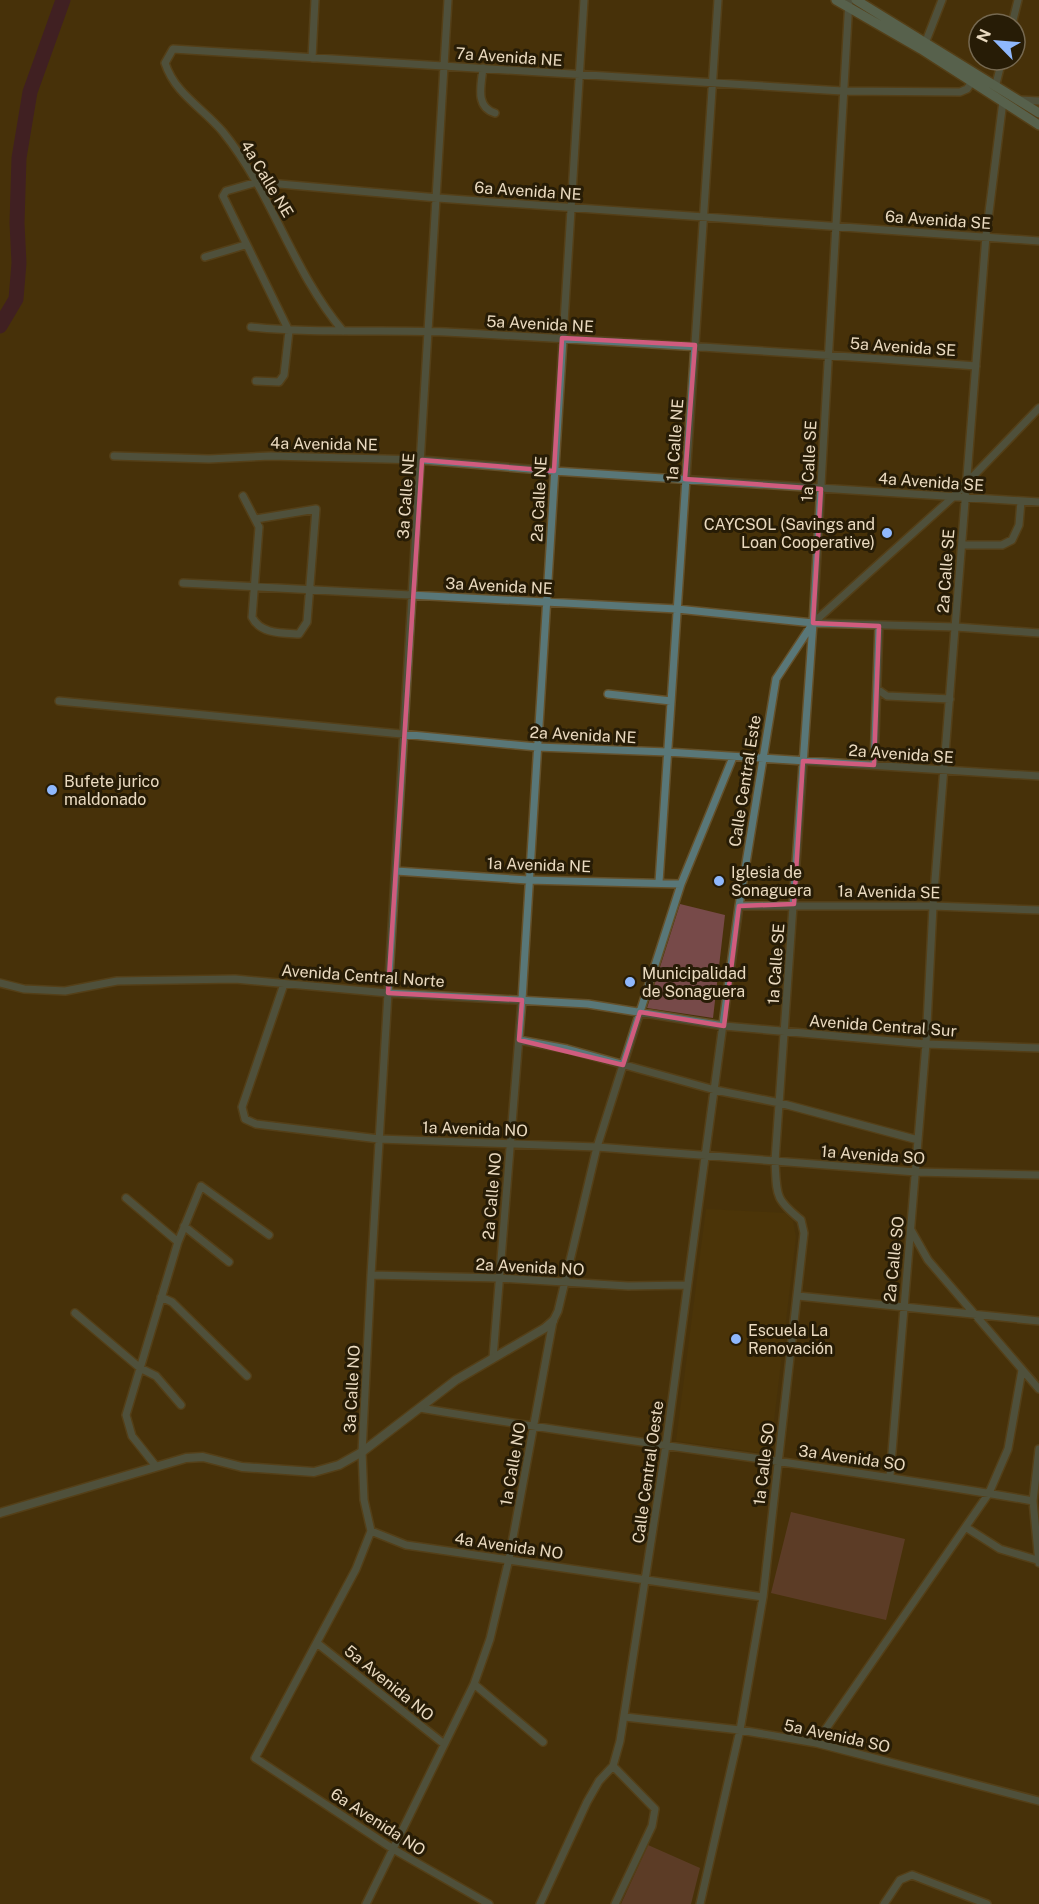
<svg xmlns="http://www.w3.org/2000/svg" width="1039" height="1904" viewBox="0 0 1039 1904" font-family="'Public Sans',sans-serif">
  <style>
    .built { fill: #503807 }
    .green { fill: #774a49 }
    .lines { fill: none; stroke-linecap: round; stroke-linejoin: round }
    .river { stroke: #380c41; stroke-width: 15 }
    .minor-casing { stroke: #64502a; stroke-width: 10 }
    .tertiary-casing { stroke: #64502a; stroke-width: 11 }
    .secondary-casing { stroke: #64502a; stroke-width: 12 }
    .minor { stroke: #597778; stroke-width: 7 }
    .tertiary { stroke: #597778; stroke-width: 8 }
    .secondary { stroke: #6a9b9d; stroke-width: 9 }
    .marked { fill: none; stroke: #d05c7e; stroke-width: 4.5; stroke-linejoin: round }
    .poi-dot { fill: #8fb8fd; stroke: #271c06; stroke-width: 2 }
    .labels { text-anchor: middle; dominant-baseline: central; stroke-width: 6; stroke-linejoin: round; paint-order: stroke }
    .street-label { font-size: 16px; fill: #eadac0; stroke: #271c06 }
    .poi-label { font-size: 16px; fill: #eadac0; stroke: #271c06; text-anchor: start }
  </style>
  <rect width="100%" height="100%" fill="#473209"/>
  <!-- built -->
  <path class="built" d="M706,1209L785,1213L793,1221L796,1237L770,1454L676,1441Z"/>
  <!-- green -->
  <path class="green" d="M680,904L725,915L713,1018L647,1008Z
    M791,1512L905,1539L886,1620L771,1593Z
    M648,1845L700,1868L691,1904H621Z"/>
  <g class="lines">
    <!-- river -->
    <path class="river" d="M0,326L16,299L19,263L17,223L19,158L30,92L63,0"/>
    <!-- minor casing -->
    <g class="minor-casing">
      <path id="minor" d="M448,0L371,1275L362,1452L364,1500L371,1531L356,1569L255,1758L393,1849L489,1904
        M1012,24L1018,0
        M926,41L942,0
        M312,58L315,0
        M483,68C481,86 475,107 495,113
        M996,84L1002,60
        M1020,100L1039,101
        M205,257L245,245
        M251,327C316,334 381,329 446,332C623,342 799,352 976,366
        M343,331C292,271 273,194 223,132C203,108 175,94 165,63L173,49L842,91L960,92L967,89L972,82
        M256,381L279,382L284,375L289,331L223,196L226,191L257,182L438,198L1039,241
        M114,456L209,459L271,456L422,460L554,471L1039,502
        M243,496L259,527L252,617C260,634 282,633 299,634L307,622L316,509L256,519
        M962,545H1002L1012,540L1019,525L1021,501
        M183,583L677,609L813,623L956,627L1039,633
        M877,689L887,696L950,699
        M608,694L671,701
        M59,701L537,747L667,752L1039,776
        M874,765L879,626
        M396,871L528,880L681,884
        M659,882L718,0
        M739,906H933L1039,910
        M0,983L24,989L65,991L117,981L235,979L388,993L588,1004L724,1026L926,1044L1039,1048
        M284,984L242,1107L245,1119L256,1124L379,1139L597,1147L916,1172L1039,1175
        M519,1040L567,1049L715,1090L780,1103L918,1140
        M126,1198L178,1242
        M184,1226L229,1262
        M911,1230L928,1260L1039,1389
        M371,1275L499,1278L628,1286L687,1285
        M798,1296L1039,1321
        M161,1297L172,1302L247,1376
        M75,1313L140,1368L156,1376L181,1405
        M493,1358L522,1000L584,0
        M420,1408C624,1443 830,1465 1033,1501
        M1039,1449L1033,1501L1039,1563
        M155,1465L132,1436L126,1415L178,1242L201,1186L269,1235
        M890,1476L926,1044L933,906L986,236L1003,101
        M967,1528L1000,1549L1037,1560
        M371,1531L406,1545L763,1597
        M317,1643L444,1744
        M474,1684L543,1742
        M625,1717L740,1730L816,1743L1039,1801
        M816,1743L989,1493L1008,1449L1022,1370
        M613,1766L655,1809L652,1826L615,1904
        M366,1904L474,1684L490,1639L509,1559L553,1321L558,1311L597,1147L623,1065L681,884L733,757
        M540,1904L587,1802L599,1781L613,1766L620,1741L666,1445L739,906L776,679L813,623L952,498L1039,408
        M700,1904L740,1730L763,1597L804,1233L801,1220C774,1198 777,1195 775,1161L813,623L849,0
        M884,1904L900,1880L912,1875L987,1904"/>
    </g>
    <!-- tertiary casing -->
    <g class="tertiary-casing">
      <path id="tertiary" d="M0,1513L186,1458L203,1457L242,1467L314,1472L339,1465L362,1452L456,1380L545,1328L553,1321"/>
    </g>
    <!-- secondary casing -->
    <g class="secondary-casing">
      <path id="secondary" d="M836,0L921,49L1039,125
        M856,0L1039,113"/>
    </g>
    <!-- minor -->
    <use href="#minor" class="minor"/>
    <!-- tertiary -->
    <use href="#tertiary" class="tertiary"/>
    <!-- secondary -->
    <use href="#secondary" class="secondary"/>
  </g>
  <!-- marked area -->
  <path d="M0 0H1039V1904H0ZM562,338L695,345L685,479L821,489L813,623L879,626L874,765L803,761L794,904L739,906L724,1026L640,1012L623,1065L519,1040L522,1000L388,993L422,460L554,471Z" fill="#473209" fill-opacity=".55" fill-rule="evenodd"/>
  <path class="marked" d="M562,338L695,345L685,479L821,489L813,623L879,626L874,765L803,761L794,904L739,906L724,1026L640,1012L623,1065L519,1040L522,1000L388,993L422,460L554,471Z"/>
  <!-- markers -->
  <g class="poi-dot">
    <circle cx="887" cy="533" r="6"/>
    <circle cx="52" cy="790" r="6"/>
    <circle cx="719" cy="881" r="6"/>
    <circle cx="630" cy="982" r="6"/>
    <circle cx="736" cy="1339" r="6"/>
  </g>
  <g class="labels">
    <!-- street labels -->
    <g class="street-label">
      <text transform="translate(509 57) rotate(4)">7a Avenida NE</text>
      <text transform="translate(267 179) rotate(59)">4a Calle NE</text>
      <text transform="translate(528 191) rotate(4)">6a Avenida NE</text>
      <text transform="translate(938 220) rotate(4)">6a Avenida SE</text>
      <text transform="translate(540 324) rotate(3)">5a Avenida NE</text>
      <text transform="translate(903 347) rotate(4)">5a Avenida SE</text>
      <text transform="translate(675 440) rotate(-86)">1a Calle NE</text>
      <text transform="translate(324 444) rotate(1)">4a Avenida NE</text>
      <text transform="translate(809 461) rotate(-87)">1a Calle SE</text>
      <text transform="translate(931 482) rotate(4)">4a Avenida SE</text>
      <text transform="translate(406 496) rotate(-86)">3a Calle NE</text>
      <text transform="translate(539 499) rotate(-87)">2a Calle NE</text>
      <text transform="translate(946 571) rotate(-86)">2a Calle SE</text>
      <text transform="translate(499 586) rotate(3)">3a Avenida NE</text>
      <text transform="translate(583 735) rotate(3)">2a Avenida NE</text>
      <text transform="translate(901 754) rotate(4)">2a Avenida SE</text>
      <text transform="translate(745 781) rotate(-81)">Calle Central Este</text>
      <text transform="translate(539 865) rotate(2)">1a Avenida NE</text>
      <text transform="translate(889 892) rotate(1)">1a Avenida SE</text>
      <text transform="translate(776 964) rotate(-86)">1a Calle SE</text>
      <text transform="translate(363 976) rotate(4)">Avenida Central Norte</text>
      <text transform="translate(883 1026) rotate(4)">Avenida Central Sur</text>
      <text transform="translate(475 1129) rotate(2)">1a Avenida NO</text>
      <text transform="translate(873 1155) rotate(4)">1a Avenida SO</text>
      <text transform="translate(492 1196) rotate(-85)">2a Calle NO</text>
      <text transform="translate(894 1259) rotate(-84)">2a Calle SO</text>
      <text transform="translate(530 1267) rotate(3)">2a Avenida NO</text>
      <text transform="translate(352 1389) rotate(-87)">3a Calle NO</text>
      <text transform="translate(852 1458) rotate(8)">3a Avenida SO</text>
      <text transform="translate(513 1464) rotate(-80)">1a Calle NO</text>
      <text transform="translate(764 1464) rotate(-83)">1a Calle SO</text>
      <text transform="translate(648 1472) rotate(-82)">Calle Central Oeste</text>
      <text transform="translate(509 1546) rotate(8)">4a Avenida NO</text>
      <text transform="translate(389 1683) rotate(39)">5a Avenida NO</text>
      <text transform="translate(837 1736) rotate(12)">5a Avenida SO</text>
      <text transform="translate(378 1822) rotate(33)">6a Avenida NO</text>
    </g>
    <!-- poi labels -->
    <g class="poi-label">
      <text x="875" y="524" text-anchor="end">CAYCSOL (Savings and<tspan x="875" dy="18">Loan Cooperative)</tspan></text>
      <text x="64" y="781">Bufete jurico<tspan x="64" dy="18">maldonado</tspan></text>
      <text x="731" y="872">Iglesia de<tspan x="731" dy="18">Sonaguera</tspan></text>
      <text x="642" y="973">Municipalidad<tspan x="642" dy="18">de Sonaguera</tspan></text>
      <text x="748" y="1330">Escuela La<tspan x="748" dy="18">Renovación</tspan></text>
    </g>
  </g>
  <!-- north arrow -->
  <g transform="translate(997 42) rotate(295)"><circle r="28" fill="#271c06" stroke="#756850" stroke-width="1.5"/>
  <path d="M0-4.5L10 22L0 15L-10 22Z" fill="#8fb8fd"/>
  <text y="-9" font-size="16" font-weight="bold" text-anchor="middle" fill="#eadac0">N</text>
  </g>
</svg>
